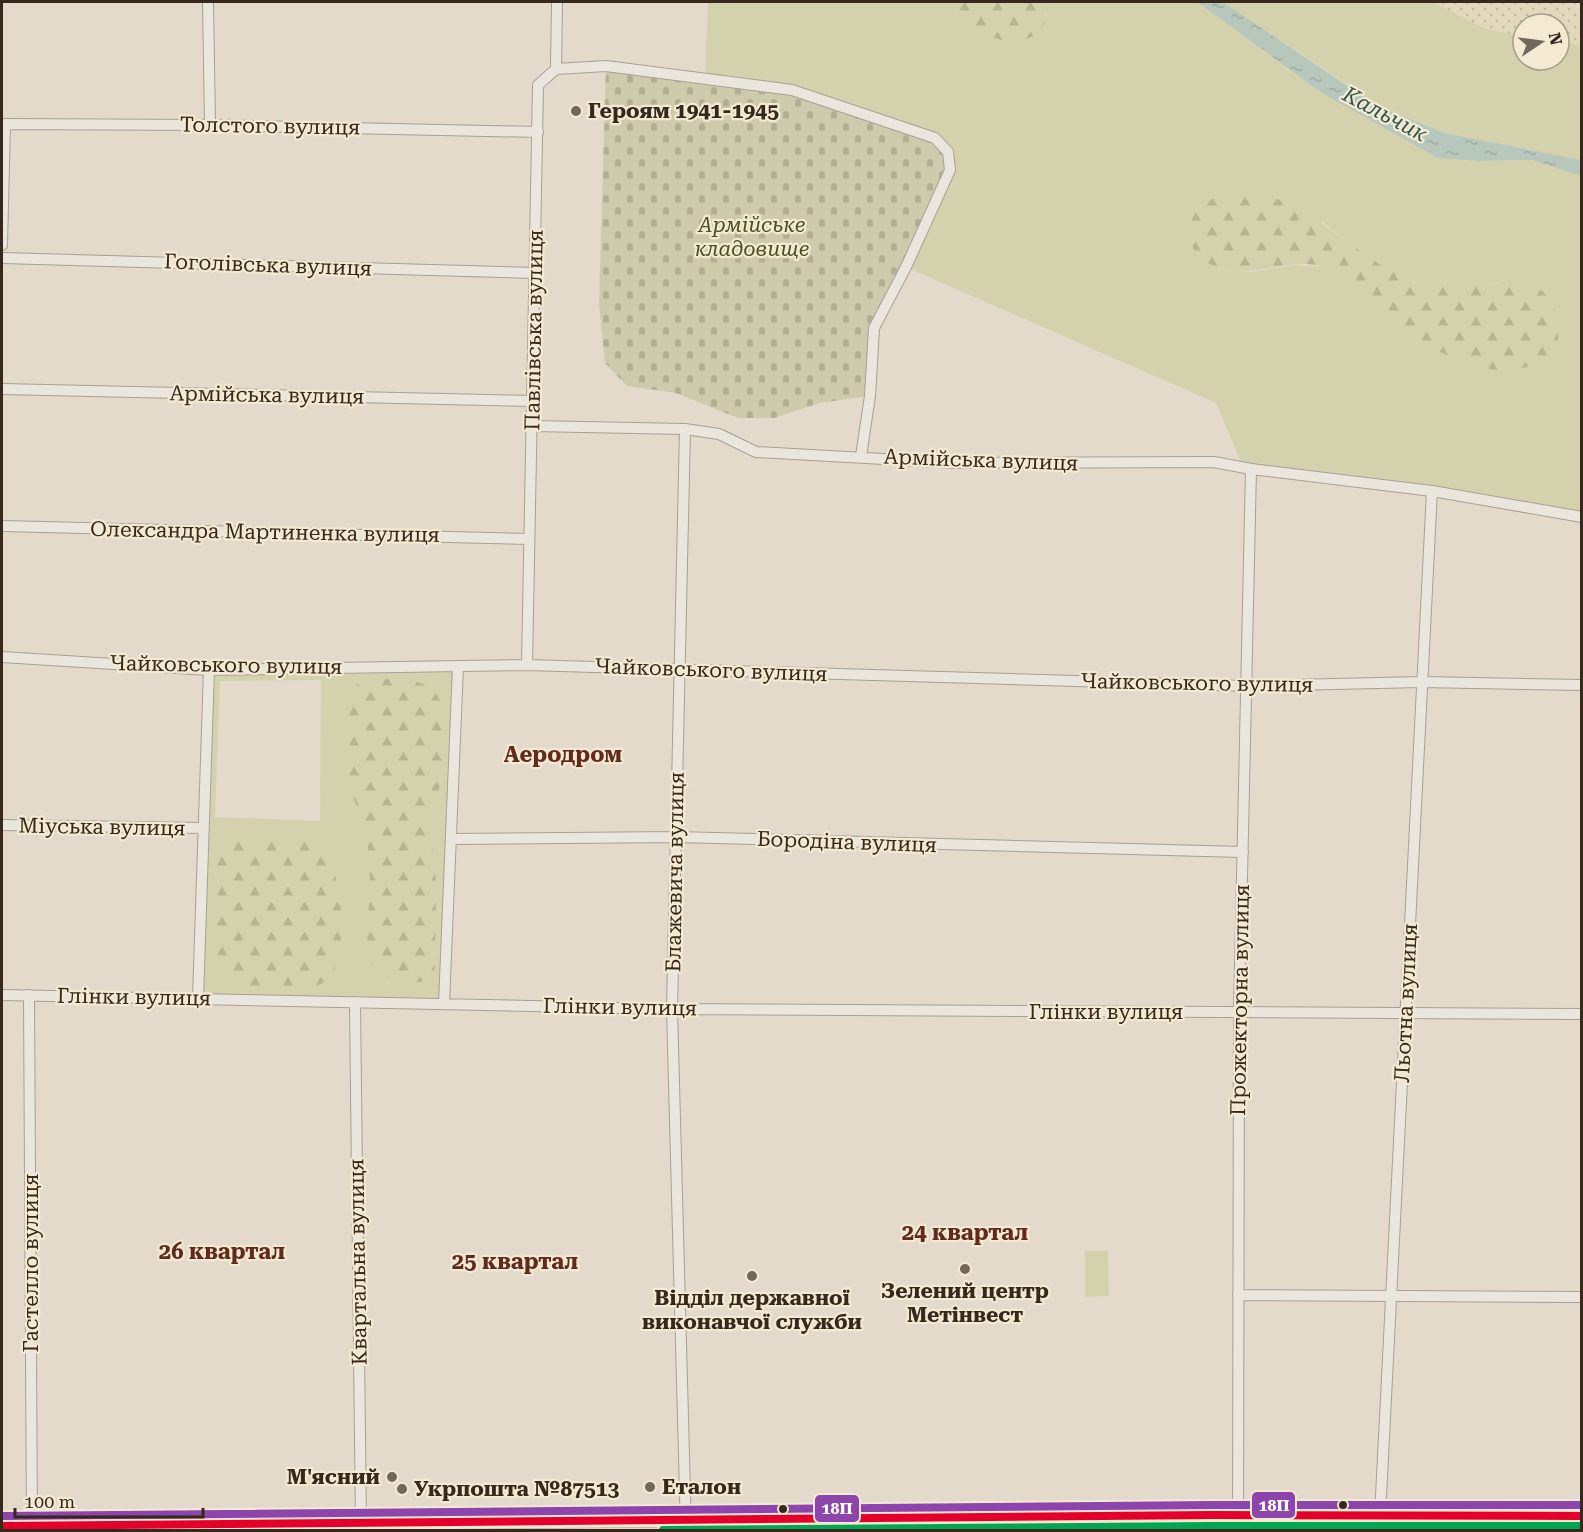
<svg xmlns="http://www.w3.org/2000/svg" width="1583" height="1532" viewBox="0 0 1583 1532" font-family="'Roboto Serif',serif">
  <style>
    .farmland { fill: url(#farmland-dots) }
    .green { fill: #d4d2ad; fill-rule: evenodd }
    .forest { fill: url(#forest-firs) }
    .cemetery { fill: url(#cemetery-stones) }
    .water { fill: url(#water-ripples) }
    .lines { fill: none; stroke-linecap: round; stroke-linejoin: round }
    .minor-casing { stroke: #a89f95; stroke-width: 12 }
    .tertiary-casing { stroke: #a89f95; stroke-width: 15 }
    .minor { stroke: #ebe6dd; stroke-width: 10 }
    .tertiary { stroke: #ebe6dd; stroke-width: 14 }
    .bus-1-casing { stroke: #f4e9d1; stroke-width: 12 }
    .bus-2-casing { stroke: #f4e9d1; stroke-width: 12 }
    .bus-3-casing { stroke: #f4e9d1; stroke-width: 12 }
    .bus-1 { stroke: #e4002b; stroke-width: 8 }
    .bus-2 { stroke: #00a651; stroke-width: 8 }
    .bus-3 { stroke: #8e44ad; stroke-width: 8 }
    .poi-dot { fill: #73665a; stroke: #f4e9d1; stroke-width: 2 }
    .bus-dot { fill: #36281d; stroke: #f4e9d1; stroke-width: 2 }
    .labels { text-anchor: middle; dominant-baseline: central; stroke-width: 4.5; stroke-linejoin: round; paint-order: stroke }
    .poi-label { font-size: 21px; font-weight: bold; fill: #36281d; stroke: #f4e9d1; text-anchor: start }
    .street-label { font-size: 21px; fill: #36281d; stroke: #f4e9d1 }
    .park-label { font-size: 21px; font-style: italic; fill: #485224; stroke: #f4e9d1 }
    .water-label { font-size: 22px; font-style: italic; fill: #2d5551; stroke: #f4e9d1 }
    .neighbourhood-label { font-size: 22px; font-weight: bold; fill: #62291d; stroke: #f4e9d1 }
    .line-badge { stroke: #f4e9d1; stroke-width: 2 }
    .badge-label { font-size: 16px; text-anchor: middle; font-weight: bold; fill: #fff }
  </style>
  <defs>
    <pattern id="farmland-dots" width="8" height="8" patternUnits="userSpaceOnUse" patternTransform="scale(1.5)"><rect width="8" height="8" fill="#e2d9bc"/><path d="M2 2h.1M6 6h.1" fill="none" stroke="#c2baa1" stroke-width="1.8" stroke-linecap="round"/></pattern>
    <pattern id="forest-firs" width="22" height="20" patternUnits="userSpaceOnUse" patternTransform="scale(1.5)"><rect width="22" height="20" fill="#d4d2ad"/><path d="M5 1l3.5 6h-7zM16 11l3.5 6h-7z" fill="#b7b494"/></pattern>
    <pattern id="cemetery-stones" width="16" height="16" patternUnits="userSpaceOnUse" patternTransform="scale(1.5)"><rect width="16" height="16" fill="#cecbad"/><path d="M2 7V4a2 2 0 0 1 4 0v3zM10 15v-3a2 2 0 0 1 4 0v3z" fill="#b2ae94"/></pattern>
    <pattern id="water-ripples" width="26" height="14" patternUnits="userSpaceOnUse" patternTransform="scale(1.5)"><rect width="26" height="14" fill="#b7c7bc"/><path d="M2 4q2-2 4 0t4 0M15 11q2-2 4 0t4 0" fill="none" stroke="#9eaba1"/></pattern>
  </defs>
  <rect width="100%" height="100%" fill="#e3dacb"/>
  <!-- farmland -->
  <path class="farmland" d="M1432,2H1581V45L1559,41V24H1523V35L1488,30Z"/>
  <!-- green -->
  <path class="green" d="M708,2H936L992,37L1046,16L1044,2H1197L1322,93L1479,161L1532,160L1581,176V517L1243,467L1216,403L906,267L705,78ZM1323,222C1356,249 1396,282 1439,288C1458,290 1479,286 1498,282L1447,356L1418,338L1359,285L1325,267L1295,265L1252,272L1217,269Z
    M1223,2H1432L1488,30L1523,35V60H1559V41L1581,45V160L1445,133L1376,104Z
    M454,670L441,1000L202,995L212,674ZM321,680L320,821L215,817L220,681Z
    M1085,1251H1108L1109,1296L1085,1297Z"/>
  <!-- forest -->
  <path class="forest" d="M936,2H1044C1046,14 1047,27 1035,35C1003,56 962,20 936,2Z
    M1247,191C1314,201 1350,254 1409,280C1443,295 1478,282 1512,283C1518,283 1526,282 1530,284C1557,295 1560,320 1558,345C1553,350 1547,356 1541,360C1505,384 1449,361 1418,338C1387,314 1365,285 1328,269C1289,251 1244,290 1200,258C1194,253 1190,242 1190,234C1189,202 1221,193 1247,191Z
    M385,679L417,682L433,688L444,707L441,783L431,815L430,827L436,882L435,967L432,979L420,982L390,979L377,972L369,960L367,945L370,878L367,862L369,834L350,790L349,701L357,684L366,680Z
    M236,837C256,838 298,834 314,842C345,858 352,960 325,981C312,992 292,989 276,988C257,987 239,988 223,978L214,936L218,902L216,868L219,846L225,840Z"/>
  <!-- cemetery -->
  <path class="cemetery" d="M606,66L792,90L935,138L948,152L950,170L874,328L870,396L819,403L774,418H738L676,393L627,386L605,363L599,305Z"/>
  <!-- water -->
  <path class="water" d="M1197,2H1223L1376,105L1445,133L1581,160V176L1532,160L1479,161L1438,158L1322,93Z"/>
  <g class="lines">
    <!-- minor casing -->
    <g class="minor-casing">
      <path id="minor" d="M208,2L210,125
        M556,69L606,66L792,90L935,138L948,152L950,170L906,267L874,328L870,396L861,456
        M2,124L210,125L538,132
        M2,245L5,124
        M2,258L535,273
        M2,389L532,401
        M532,426L685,429L719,434L756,452L956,463L1214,462L1251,469L1432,491L1582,517
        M685,429L672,1009L686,1530
        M2,526L529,539
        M2,657L209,670L527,665L1246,686L1421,682L1582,685
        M527,665L538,85L556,69L557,2
        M2,825L203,828
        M452,839L676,837L1243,852
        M2,995L672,1009L1582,1014
        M29,995L32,1530
        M198,998L209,670
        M355,1002L361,1523
        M444,1004L458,666
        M1238,1295L1582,1297
        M1380,1516L1432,491
        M1238,1530L1239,1013L1251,469"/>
    </g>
    <!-- tertiary casing -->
    <g class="tertiary-casing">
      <path id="tertiary" d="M2,1526L1213,1515L1582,1516"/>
    </g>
    <!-- minor -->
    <use href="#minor" class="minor"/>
    <!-- tertiary -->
    <use href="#tertiary" class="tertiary"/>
    <!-- bus-1 casing -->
    <g class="bus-1-casing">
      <path id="bus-1" d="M2,1526L1213,1515L1582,1516"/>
    </g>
    <!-- bus-2 casing -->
    <g class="bus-2-casing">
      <path id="bus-2" d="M663,1530L1213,1526H1582"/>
    </g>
    <!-- bus-3 casing -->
    <g class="bus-3-casing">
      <path id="bus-3" d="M2,1516L1213,1505H1582"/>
    </g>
    <!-- bus-1 -->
    <use href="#bus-1" class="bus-1"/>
    <!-- bus-2 -->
    <use href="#bus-2" class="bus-2"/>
    <!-- bus-3 -->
    <use href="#bus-3" class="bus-3"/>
  </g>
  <!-- markers -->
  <g class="poi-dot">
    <circle cx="576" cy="111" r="6"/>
    <circle cx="965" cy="1269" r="6"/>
    <circle cx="752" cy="1276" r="6"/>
    <circle cx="392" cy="1477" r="6"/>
    <circle cx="650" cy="1487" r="6"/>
    <circle cx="402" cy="1489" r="6"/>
  </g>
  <g class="bus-dot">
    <circle cx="1343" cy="1505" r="5"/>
    <circle cx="783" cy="1509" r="5"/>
  </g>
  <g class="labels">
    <!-- poi labels -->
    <g class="poi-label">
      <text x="588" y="111">Героям 1941-1945</text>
      <text x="965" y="1291" text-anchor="middle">Зелений центр<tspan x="965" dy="24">Метінвест</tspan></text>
      <text x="752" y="1298" text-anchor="middle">Відділ державної<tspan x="752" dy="24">виконавчої служби</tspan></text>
      <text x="380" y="1477" text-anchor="end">М'ясний</text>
      <text x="662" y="1487">Еталон</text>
      <text x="414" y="1489">Укрпошта №87513</text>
    </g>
    <!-- street labels -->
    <g class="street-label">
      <text transform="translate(270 126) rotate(1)">Толстого вулиця</text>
      <text transform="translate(268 265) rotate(2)">Гоголівська вулиця</text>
      <text transform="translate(534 330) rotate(-89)">Павлівська вулиця</text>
      <text transform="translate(267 395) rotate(1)">Армійська вулиця</text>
      <text transform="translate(981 460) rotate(2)">Армійська вулиця</text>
      <text transform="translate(265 532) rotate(1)">Олександра Мартиненка вулиця</text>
      <text transform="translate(226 665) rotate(1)">Чайковського вулиця</text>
      <text transform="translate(711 670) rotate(2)">Чайковського вулиця</text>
      <text transform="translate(1197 683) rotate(1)">Чайковського вулиця</text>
      <text transform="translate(102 827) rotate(1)">Міуська вулиця</text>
      <text transform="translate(847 842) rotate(2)">Бородіна вулиця</text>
      <text transform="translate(675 872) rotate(-89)">Блажевича вулиця</text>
      <text transform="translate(134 997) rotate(1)">Глінки вулиця</text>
      <text transform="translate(1240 1000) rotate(-89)">Прожекторна вулиця</text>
      <text transform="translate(1406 1003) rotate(-87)">Льотна вулиця</text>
      <text transform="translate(620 1007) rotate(1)">Глінки вулиця</text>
      <text x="1106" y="1012">Глінки вулиця</text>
      <text transform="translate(358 1262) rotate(-91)">Квартальна вулиця</text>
      <text transform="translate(31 1263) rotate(-90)">Гастелло вулиця</text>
    </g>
    <!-- park labels -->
    <g class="park-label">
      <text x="752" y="225">Армійське<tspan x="752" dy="24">кладовище</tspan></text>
    </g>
    <!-- water labels -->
    <g class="water-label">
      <text transform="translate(1385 114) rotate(28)">Кальчик</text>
    </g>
    <!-- neighbourhood labels -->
    <g class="neighbourhood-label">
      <text x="563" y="754">Аеродром</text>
      <text x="965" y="1232">24 квартал</text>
      <text x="222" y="1251">26 квартал</text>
      <text x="515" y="1261">25 квартал</text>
    </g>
  </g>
  <g class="line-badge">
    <rect x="1251" y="1491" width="45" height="28" rx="6" fill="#8e44ad"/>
    <rect x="814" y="1494" width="46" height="29" rx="6" fill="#8e44ad"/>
  </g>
  <g class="badge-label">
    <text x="1274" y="1511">18П</text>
    <text x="837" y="1514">18П</text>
  </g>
  <!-- border -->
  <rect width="1583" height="1532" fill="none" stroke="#36281d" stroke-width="6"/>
  <!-- north arrow -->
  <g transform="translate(1541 42) rotate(77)"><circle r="28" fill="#f4e9d1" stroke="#a89c89" stroke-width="1.5"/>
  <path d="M0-4.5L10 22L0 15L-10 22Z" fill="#73665a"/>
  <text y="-9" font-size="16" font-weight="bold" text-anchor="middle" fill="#36281d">N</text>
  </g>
  <!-- scale -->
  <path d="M15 1508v9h188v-9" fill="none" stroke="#36281d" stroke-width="3"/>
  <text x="24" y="1508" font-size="18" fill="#36281d" stroke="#f4e9d1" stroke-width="4.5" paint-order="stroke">100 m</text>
</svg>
